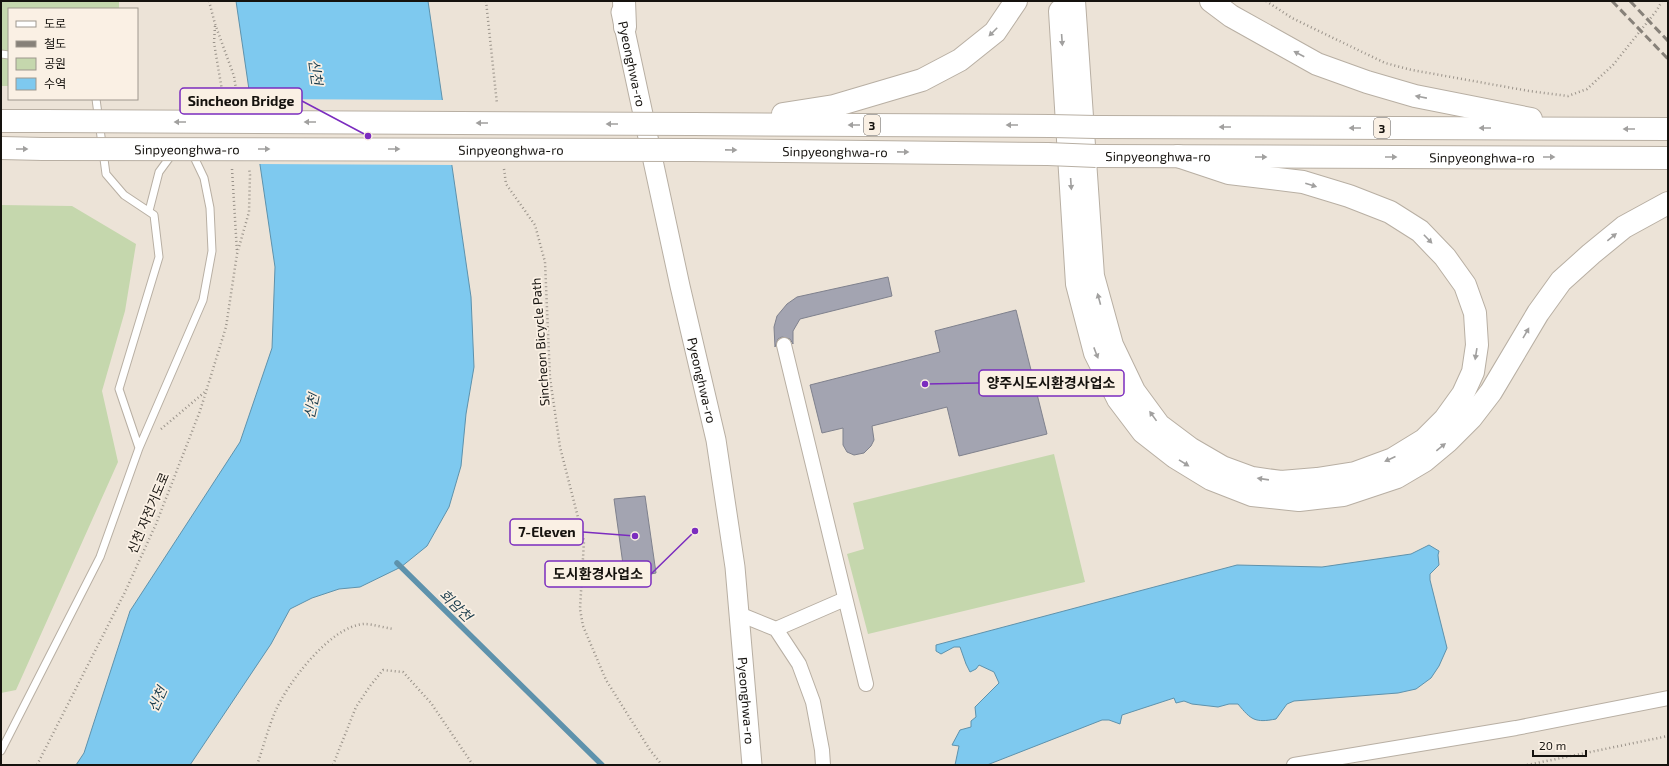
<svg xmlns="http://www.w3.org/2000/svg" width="1669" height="766" viewBox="0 0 1669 766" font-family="'Exo 2','Noto Sans KR',sans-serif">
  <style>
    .green { fill: #c5d7ad }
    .water { fill: #7ec9ef; stroke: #5e92ac }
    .pier { fill: #ece3d7 }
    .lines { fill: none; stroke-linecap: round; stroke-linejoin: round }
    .stream { stroke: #5e92ac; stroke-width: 5.5 }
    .building { fill: #a3a4b1; stroke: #7f818d }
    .service-casing { stroke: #b8afa3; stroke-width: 9 }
    .minor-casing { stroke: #b8afa3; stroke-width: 16 }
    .secondary-casing { stroke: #b8afa3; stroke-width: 21 }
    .trunk-casing { stroke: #b8afa3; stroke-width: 24 }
    .path { stroke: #9a938a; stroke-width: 2.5; stroke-dasharray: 1 3; stroke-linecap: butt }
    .service { stroke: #fff; stroke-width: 7 }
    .minor { stroke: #fff; stroke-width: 14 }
    .secondary { stroke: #fff; stroke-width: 19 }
    .trunk { stroke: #fff; stroke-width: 22 }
    .rail { stroke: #878179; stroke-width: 3; stroke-dasharray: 8 4; stroke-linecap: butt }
    .trunk-bridge-casing { stroke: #b8afa3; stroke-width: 24; stroke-linecap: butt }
    .trunk-bridge { stroke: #fff; stroke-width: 22 }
    .oneway { fill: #a1a09f }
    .labels { text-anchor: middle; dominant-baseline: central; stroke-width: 3.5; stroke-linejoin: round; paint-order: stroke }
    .shield { fill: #faf0e4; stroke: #5a554e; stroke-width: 1 }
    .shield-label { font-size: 12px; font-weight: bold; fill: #15120e }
    .street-label { font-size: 13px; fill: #15120e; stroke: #faf0e4 }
    .water-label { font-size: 14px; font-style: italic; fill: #1a3c4c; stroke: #faf0e4 }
    .leader { fill: none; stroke: #7b2cbf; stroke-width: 1.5 }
    .callout-dot { fill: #7b2cbf; stroke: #faf0e4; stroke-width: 1.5 }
    .callout { fill: #faf0e4; stroke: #7b2cbf; stroke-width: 1.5 }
    .callout-label { font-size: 14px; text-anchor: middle; font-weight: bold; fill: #15120e }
  </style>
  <rect width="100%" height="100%" fill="#ece3d7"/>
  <!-- green -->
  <path class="green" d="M1,1H119V9H9V86H1Z
    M1,205L72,206L136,244L125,311L102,391L118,462L16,690L1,693Z
    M1054,454L1085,582L868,634L847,554L864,549L853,503Z"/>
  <!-- water -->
  <path class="water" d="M236,1H428L471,297L474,367L466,414L461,466L449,507L427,546L401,567L360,587L339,589L312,598L290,609L271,644L190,765H76L84,753L130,611L240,442L272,348L275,267Z
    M1429,545L1439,551L1438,555L1439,565L1430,574V580L1447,648L1439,666L1431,678L1416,689L1398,693L1294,701L1287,704L1276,719C1255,723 1251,720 1238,704H1229L1218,707L1192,704L1184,701L1176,703L1174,698L1122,715L1120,724L1109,720H1102L987,765H955L959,746L952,745L960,730L971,727V721L976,717L975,707L999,683L994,672L979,665L976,669L970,672L966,664L960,647H954L941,654L936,651V645L1237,565L1322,567L1411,554Z"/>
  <!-- pier -->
  <path class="pier" d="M249,99L445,100L454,165L258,164Z"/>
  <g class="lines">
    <!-- stream -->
    <path class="stream" d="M397,563L602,765"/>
  </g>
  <!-- building -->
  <path class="building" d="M888,277L892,296L800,319L793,331V344L790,339L782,337L778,339L775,347L774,327L777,316L787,304L797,297Z
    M1016,310L1047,434L959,456L947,407L872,426L874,440L871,446L864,453L854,455L847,452L843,445V428L822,433L810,385L940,352L935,331Z
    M645,496L656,573L625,579L614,499Z"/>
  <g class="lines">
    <!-- service casing -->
    <g class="service-casing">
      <path id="service" d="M1,54L9,55
        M96,99L106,174L124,195L154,215L159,257L119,389L139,448
        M149,211L159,172L170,157L174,156
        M1,751L100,557L139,448L203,300L212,251L210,208L204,178L194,157L188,156"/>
    </g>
    <!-- minor casing -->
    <g class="minor-casing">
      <path id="minor" d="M784,345L866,684
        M739,614L776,629L799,664L813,702L822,750L823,765
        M776,629L845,599
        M1294,765L1516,728L1668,698"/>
    </g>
    <!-- secondary casing -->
    <g class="secondary-casing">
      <g id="secondary">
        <path id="s1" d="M621,12L680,286L716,440L735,567L752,765"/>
      </g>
    </g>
    <!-- trunk casing -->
    <g class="trunk-casing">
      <g id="trunk">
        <path d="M624,1L625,27"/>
        <path d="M1074,1L1093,276L1112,345L1134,391L1159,425L1191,449L1222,467L1252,478L1281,482L1317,479L1355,473L1393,459L1424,440L1445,419L1463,394L1473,372L1477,345L1475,313L1465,285L1445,257L1420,231L1390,212L1349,196L1303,182L1229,173L1178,156"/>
        <path d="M1211,1L1231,16L1317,64L1367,82L1415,96L1531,119"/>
        <path d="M1060,11L1077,284L1095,353L1118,399L1143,432L1175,457L1211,479L1252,495L1299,500L1343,495L1397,477L1424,461L1448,441L1471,418L1491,392L1538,313L1561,281L1591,254L1624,227L1668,203"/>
        <path d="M783,114L834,106L922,80L960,60L995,32L1016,1"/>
        <path d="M1,121H43"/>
        <path d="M693,124L1051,126"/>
        <path d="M1096,127L1668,129"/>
        <path d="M1,148L43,149"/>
        <path id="s2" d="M692,150L1048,154"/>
        <path id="s3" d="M1096,156L1668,158"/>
      </g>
    </g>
    <!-- path -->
    <path class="path" d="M209,1L215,24L234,76L238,102
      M486,1L497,104
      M1266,1L1292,18L1385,63L1412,70L1529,91L1568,96L1587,89L1613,65L1657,10L1662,1
      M215,26L214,43L224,102
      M232,169L237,252
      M504,169L506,184L535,225L545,262L550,378L560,447L584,541L580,609L583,626L606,680L650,750L662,765
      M161,429L206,391
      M37,765L125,592L156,524L200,411L226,327L237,254L249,212L250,175L249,168
      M257,765C263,748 268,729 275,712C287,684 330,626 364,624C373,624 385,628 394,629
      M333,765L356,707L370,686L383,670L403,672L431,703L473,765
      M1527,765L1668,736"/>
    <!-- service -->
    <use href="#service" class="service"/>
    <!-- minor -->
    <use href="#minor" class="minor"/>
    <!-- secondary -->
    <use href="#secondary" class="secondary"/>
    <!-- trunk -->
    <use href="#trunk" class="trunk"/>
    <!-- rail -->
    <path class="rail" d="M1612,1L1668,59
      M1630,1L1668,41"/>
    <!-- trunk-bridge casing -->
    <g class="trunk-bridge-casing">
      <g id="trunk-bridge">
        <path d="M43,121L693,124"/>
        <path d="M1051,126L1096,127"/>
        <path id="s4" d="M43,149L692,150"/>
        <path d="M1048,154L1096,156"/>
      </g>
    </g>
    <!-- trunk-bridge -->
    <use href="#trunk-bridge" class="trunk-bridge"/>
  </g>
  <!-- one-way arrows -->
  <defs><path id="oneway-solid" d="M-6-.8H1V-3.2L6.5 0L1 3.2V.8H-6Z"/></defs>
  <g class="oneway">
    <use href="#oneway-solid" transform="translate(993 32) rotate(135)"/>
    <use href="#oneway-solid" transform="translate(1062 40) rotate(86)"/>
    <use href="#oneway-solid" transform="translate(1299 54) rotate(-152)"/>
    <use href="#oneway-solid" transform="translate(1421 97) rotate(-169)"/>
    <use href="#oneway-solid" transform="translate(180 122) rotate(-180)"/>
    <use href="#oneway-solid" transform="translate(310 122) rotate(-180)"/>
    <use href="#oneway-solid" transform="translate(482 123) rotate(-180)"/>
    <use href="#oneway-solid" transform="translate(612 124) rotate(-180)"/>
    <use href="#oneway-solid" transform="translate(854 125) rotate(-180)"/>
    <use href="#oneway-solid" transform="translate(1012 125) rotate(-180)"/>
    <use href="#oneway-solid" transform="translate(1225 127) rotate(-180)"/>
    <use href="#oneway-solid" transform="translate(1355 128) rotate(-180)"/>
    <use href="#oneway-solid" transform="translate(1485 128) rotate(-180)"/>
    <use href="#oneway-solid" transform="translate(1629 129) rotate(-180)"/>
    <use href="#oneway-solid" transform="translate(22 149)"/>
    <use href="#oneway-solid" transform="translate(264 149)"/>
    <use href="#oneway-solid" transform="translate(394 149)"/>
    <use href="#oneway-solid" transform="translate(731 150) rotate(1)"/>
    <use href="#oneway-solid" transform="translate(903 152) rotate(1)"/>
    <use href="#oneway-solid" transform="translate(1261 157)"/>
    <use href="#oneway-solid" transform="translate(1391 157)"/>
    <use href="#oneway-solid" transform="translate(1549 157)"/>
    <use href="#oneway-solid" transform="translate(1071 184) rotate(86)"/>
    <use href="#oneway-solid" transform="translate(1311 185) rotate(17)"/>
    <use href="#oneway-solid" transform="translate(1612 237) rotate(-39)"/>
    <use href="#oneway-solid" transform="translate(1428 239) rotate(46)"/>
    <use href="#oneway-solid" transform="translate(1099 299) rotate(-105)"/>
    <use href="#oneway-solid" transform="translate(1526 333) rotate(-60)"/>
    <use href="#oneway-solid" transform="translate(1096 353) rotate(69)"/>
    <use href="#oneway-solid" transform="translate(1476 354) rotate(99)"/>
    <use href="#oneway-solid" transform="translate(1153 416) rotate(-126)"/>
    <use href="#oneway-solid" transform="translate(1441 447) rotate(-39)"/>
    <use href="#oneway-solid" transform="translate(1390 459) rotate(156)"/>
    <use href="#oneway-solid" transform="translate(1184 463) rotate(32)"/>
    <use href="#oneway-solid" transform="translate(1263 479) rotate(-172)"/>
  </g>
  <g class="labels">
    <!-- shield labels -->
    <g class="shield">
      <rect x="864" y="115" width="16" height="20" rx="3"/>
      <rect x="1374" y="118" width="16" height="20" rx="3"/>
    </g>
    <g class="shield-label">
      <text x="872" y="125">3</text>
      <text x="1382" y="128">3</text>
    </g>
    <!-- street labels -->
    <g class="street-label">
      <text stroke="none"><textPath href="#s1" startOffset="53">Pyeonghwa-ro</textPath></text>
      <text stroke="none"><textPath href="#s4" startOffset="144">Sinpyeonghwa-ro</textPath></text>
      <text stroke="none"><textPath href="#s4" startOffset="468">Sinpyeonghwa-ro</textPath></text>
      <text stroke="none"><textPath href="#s2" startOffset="143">Sinpyeonghwa-ro</textPath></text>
      <text stroke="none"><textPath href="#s3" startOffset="62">Sinpyeonghwa-ro</textPath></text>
      <text stroke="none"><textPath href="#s3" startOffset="386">Sinpyeonghwa-ro</textPath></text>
      <text transform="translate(540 342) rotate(-94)">Sincheon Bicycle Path</text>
      <text stroke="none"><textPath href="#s1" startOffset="377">Pyeonghwa-ro</textPath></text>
      <text transform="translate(148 513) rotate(-67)">신천 자전거도로</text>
      <text stroke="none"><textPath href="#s1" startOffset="701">Pyeonghwa-ro</textPath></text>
    </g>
    <!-- water labels -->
    <g class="water-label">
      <text transform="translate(316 72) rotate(82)">신천</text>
      <text transform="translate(311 406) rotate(-78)">신천</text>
      <text transform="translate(456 605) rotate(44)">회암천</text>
      <text transform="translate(157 699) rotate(-66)">신천</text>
    </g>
  </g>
  <!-- callouts -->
  <path class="leader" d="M368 136L302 101M925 384L979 383M635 536L583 532M695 531L651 574"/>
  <g class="callout-dot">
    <circle cx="368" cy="136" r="4"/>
    <circle cx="925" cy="384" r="4"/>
    <circle cx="635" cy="536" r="4"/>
    <circle cx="695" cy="531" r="4"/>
  </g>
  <g class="callout">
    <rect x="180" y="88" width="122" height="26" rx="4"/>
    <rect x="979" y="370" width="145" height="26" rx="4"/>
    <rect x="510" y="519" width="73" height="26" rx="4"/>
    <rect x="545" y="561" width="106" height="26" rx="4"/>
  </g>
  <g class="callout-label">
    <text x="241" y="106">Sincheon Bridge</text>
    <text x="1051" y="388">양주시도시환경사업소</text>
    <text x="547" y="537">7-Eleven</text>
    <text x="598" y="579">도시환경사업소</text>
  </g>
  <!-- border -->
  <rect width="1669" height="766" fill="none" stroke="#15120e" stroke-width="4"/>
  <!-- legend -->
  <rect x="8" y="8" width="130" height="92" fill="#faf0e4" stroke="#9e978e"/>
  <rect x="16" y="21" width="20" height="6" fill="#ffffff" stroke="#9e978e"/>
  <text x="44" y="28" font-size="12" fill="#15120e">도로</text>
  <rect x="16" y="41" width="20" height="6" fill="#878179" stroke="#9e978e"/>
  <text x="44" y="48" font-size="12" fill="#15120e">철도</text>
  <rect x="16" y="58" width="20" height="12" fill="#c5d7ad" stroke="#9e978e"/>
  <text x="44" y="68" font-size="12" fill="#15120e">공원</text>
  <rect x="16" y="78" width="20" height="12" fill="#7ec9ef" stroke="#9e978e"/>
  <text x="44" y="88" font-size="12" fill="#15120e">수역</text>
  <!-- scale -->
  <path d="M1533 750v6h53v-6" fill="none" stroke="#15120e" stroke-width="2"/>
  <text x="1539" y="750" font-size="12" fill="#15120e" stroke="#faf0e4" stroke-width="3" paint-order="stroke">20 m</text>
</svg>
